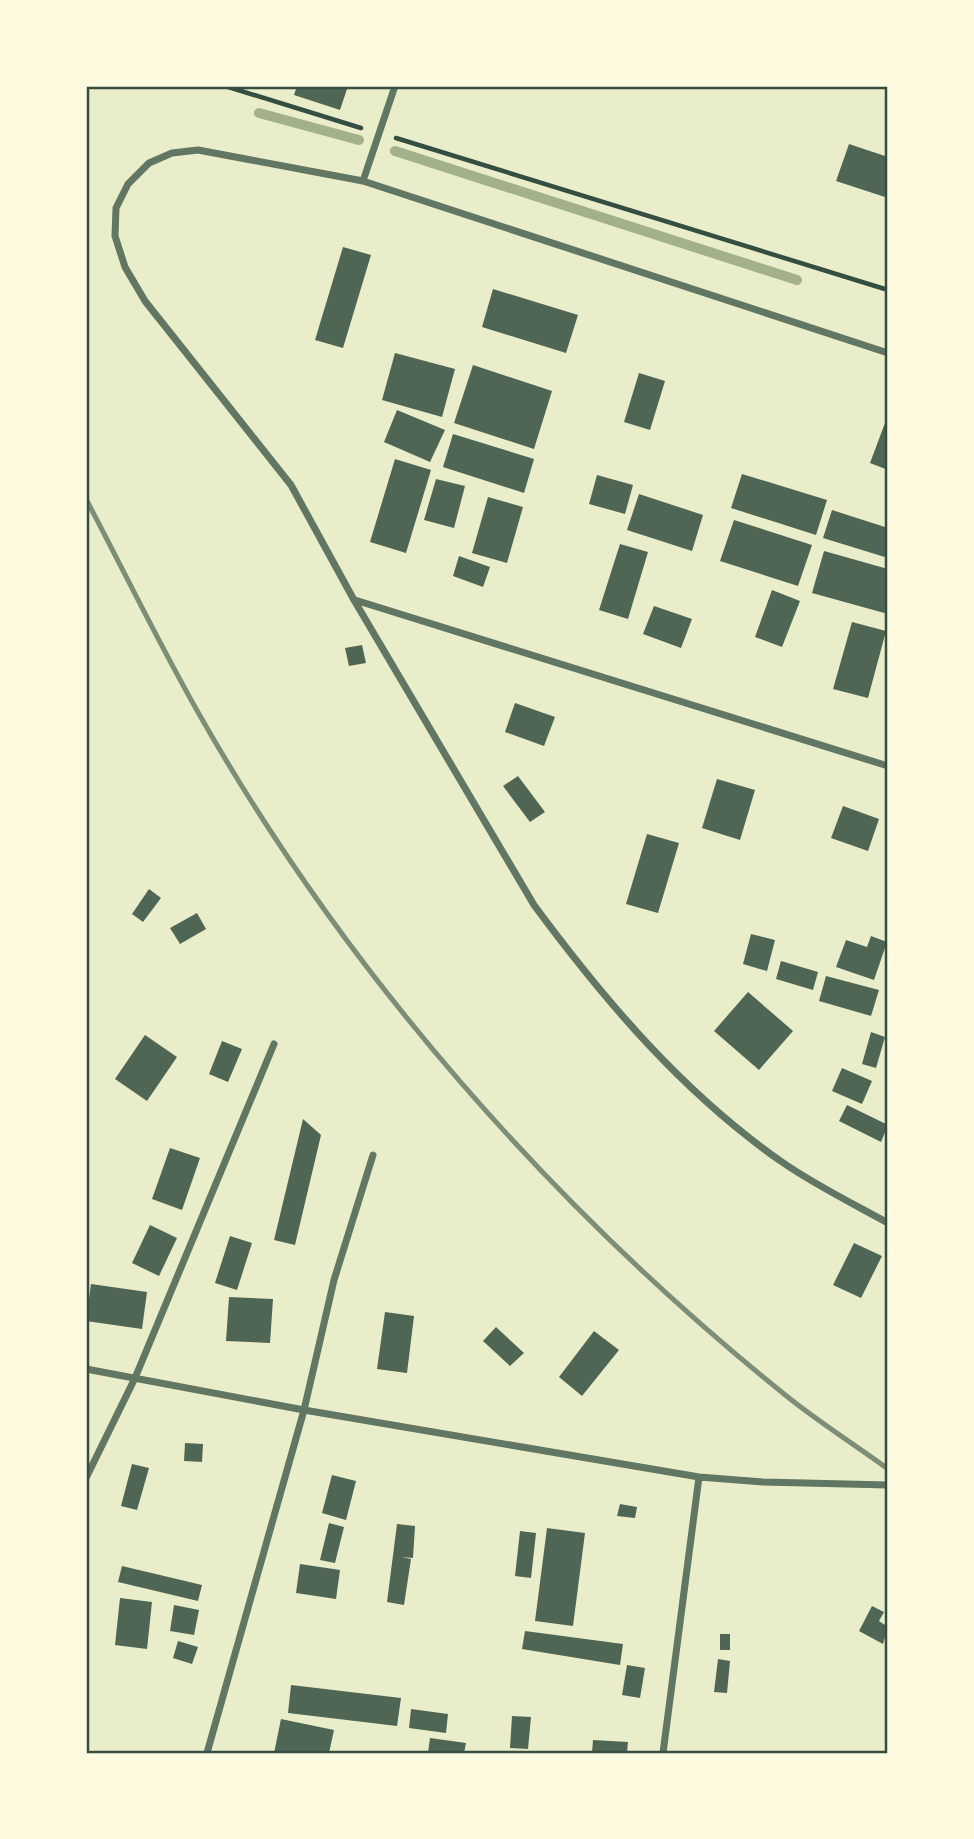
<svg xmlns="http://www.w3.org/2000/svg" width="974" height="1839" viewBox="0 0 974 1839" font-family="'Public Sans',sans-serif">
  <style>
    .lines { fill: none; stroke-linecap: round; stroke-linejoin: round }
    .stream { stroke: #a3b18a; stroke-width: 10 }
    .building { fill: #4f6655 }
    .path { stroke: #344e41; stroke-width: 4.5 }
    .minor { stroke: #617663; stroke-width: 7 }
    .rail { stroke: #7c8e77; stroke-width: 5 }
    .neatline { fill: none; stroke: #344e41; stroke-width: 2.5 }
  </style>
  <rect width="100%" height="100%" fill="#e9edc9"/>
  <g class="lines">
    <!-- stream -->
    <path class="stream" d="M259,113L359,140
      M395,151L797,280"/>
  </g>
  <!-- building -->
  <path class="building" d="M297,86H348L340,110L294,95Z
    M849,144L888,157V198L836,181Z
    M343,247L371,255L343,348L315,340Z
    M493,289L578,315L566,353L482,327Z
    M395,353L455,369L442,417L382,400Z
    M473,365L552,391L534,449L454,423Z
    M639,373L665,381L650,430L624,422Z
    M397,410L445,430L430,462L384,442Z
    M885,423L888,424V470L870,463Z
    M453,434L534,459L524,493L443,467Z
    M395,459L431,470L406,553L370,542Z
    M742,474L827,500L816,535L731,508Z
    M597,475L633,485L625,514L589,504Z
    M436,479L465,486L454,528L424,520Z
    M639,494L703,515L692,551L627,530Z
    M488,497L523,507L507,563L472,553Z
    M832,510L888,528V558L823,538Z
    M734,520L812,545L798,586L720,561Z
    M620,544L648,552L628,619L599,610Z
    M824,551L888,569V614L812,593Z
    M459,556L490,567L483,587L453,576Z
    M772,590L800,601L782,647L755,637Z
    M654,606L692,619L681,648L643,634Z
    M852,622L886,631L868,698L833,689Z
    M362,645L366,663L349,666L345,648Z
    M515,703L555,717L544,746L505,732Z
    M518,776L545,812L530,822L503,786Z
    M717,779L755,790L740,840L702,828Z
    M843,806L879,819L868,851L831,838Z
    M647,834L679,843L658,913L626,904Z
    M149,889L161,898L143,922L132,914Z
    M197,913L206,929L180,944L170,928Z
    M751,934L775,940L767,971L743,964Z
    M871,936L887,942L874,980L836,967L846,940L867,947Z
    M781,961L818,972L813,990L776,979Z
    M826,976L879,990L871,1016L819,1001Z
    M748,992L793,1031L759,1070L714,1031Z
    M871,1032L885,1037L876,1068L862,1064Z
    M145,1035L177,1057L147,1101L115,1079Z
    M222,1041L242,1049L228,1082L209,1074Z
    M842,1068L872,1081L862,1104L832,1091Z
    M847,1105L888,1125L881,1142L839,1121Z
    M303,1119L321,1135L295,1245L274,1240Z
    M170,1148L200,1158L182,1210L152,1199Z
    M150,1225L177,1238L159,1276L132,1263Z
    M230,1236L252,1243L237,1290L215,1283Z
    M854,1243L882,1256L861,1298L833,1285Z
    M91,1284L147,1292L142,1329L86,1321Z
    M229,1297L273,1299L270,1343L226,1341Z
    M385,1312L414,1316L407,1373L377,1369Z
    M496,1327L524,1353L510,1366L483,1341Z
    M594,1331L619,1350L582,1396L559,1377Z
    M185,1443L203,1444L202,1462L184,1461Z
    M132,1464L149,1468L137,1510L121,1506Z
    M332,1475L356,1481L346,1520L322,1513Z
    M620,1504L637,1507L635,1518L617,1516Z
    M329,1523L344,1527L335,1563L320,1560Z
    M397,1524L415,1526L413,1558L402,1557L411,1559L404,1605L387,1602Z
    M547,1528L585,1533L573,1626L535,1621Z
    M520,1531L536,1533L531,1578L515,1576Z
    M300,1564L340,1570L336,1599L296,1593Z
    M122,1566L202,1585L198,1601L118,1582Z
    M120,1598L152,1602L147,1649L115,1645Z
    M174,1605L199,1610L194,1635L170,1631Z
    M872,1606L884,1612L879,1621L888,1627L883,1644L859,1631Z
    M525,1631L623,1644L620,1665L522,1649Z
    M720,1634H730V1650H720Z
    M178,1641L198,1647L192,1664L173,1658Z
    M718,1659L730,1661L727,1693L714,1692Z
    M627,1665L645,1668L640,1698L622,1695Z
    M291,1685L401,1698L397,1726L288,1713Z
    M411,1709L448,1714L446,1733L409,1728Z
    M512,1716L531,1717L528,1749L510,1748Z
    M281,1719L334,1730L329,1753H274Z
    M430,1738L466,1743L464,1753H428Z
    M593,1740L628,1742L627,1753H592Z"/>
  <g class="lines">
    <!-- path -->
    <path class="path" d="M225,86L361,128
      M396,138L888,290"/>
    <!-- minor -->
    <path class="minor" d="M363,181L395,86
      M888,353L363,181L198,150L172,153L149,163L128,184L116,208L115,236L125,267L145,301L291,485L354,600L534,905C605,1001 683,1093 782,1162C815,1185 852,1203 888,1223
      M355,600L888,766
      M86,1369L304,1410L699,1477L763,1482L888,1485
      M86,1478L135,1378L274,1044
      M207,1753L304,1410L334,1280L373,1155
      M663,1753L699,1477"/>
    <!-- rail -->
    <path class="rail" d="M86,499C124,571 159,644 199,714C346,973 553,1208 784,1394C817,1421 854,1444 888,1469"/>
  </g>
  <!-- border -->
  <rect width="974" height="1839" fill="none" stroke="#fefae0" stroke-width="175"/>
  <rect x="88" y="88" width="798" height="1664" class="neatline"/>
</svg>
